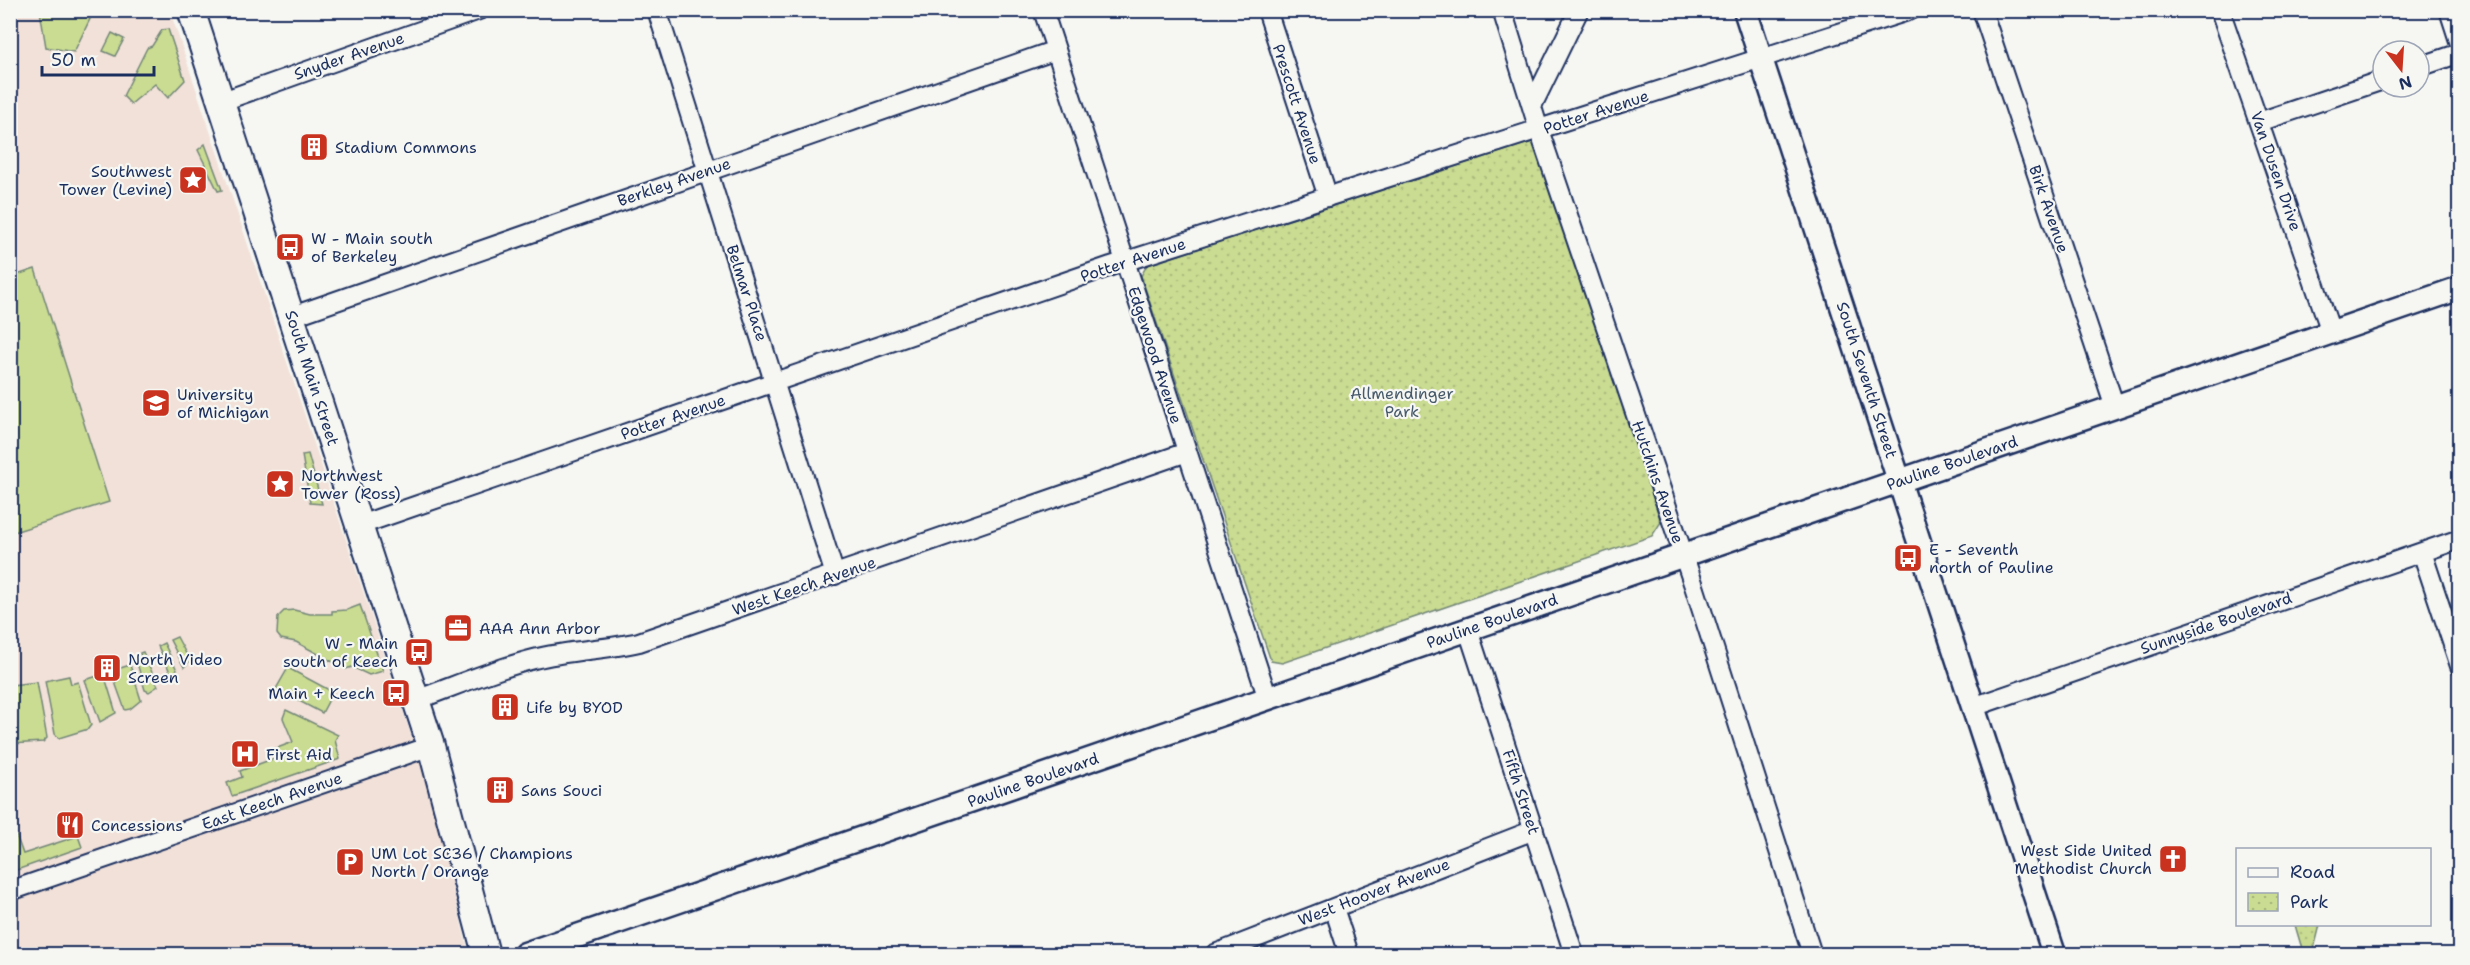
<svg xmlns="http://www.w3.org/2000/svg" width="2470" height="965" viewBox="0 0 2470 965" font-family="'Shantell Sans',sans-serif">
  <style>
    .built { fill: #f2e1d8 }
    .grass { fill: #cadc91; stroke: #728678; stroke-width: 1.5 }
    .park { fill: url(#park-dots); stroke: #728678; stroke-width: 1.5 }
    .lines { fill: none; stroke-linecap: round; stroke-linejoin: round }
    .minor-casing { stroke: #1b2f5e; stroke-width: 22 }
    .tertiary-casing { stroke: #1b2f5e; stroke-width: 27 }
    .secondary-casing { stroke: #1b2f5e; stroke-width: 30 }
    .minor { stroke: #f6f6f2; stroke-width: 18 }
    .tertiary { stroke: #f6f6f2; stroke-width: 22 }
    .secondary { stroke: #f6f6f2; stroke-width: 26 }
    .labels { text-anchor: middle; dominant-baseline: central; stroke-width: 4.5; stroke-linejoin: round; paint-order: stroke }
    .street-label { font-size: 16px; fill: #1b2f5e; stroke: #f6f6f2 }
    .poi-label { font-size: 16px; fill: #1b2f5e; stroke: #f6f6f2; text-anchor: start }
    .park-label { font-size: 16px; fill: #475a6b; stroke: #f6f6f2 }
  </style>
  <defs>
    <pattern id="park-dots" width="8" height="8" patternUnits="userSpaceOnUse" patternTransform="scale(1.5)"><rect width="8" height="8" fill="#cadc91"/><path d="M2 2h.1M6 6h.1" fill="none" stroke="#adbd7f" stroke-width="1.8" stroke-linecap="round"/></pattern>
  </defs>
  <rect width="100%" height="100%" fill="#f6f6f2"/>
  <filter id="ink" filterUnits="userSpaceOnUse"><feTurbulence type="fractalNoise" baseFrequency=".0167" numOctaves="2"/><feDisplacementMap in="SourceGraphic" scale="12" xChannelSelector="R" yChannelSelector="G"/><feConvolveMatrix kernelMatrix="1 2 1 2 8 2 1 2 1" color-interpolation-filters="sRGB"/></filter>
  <g filter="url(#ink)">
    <!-- built -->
    <path class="built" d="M10,11H170L426,780L469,954H11Z"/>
    <!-- grass -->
    <path class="grass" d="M40,11H90V19L74,52L46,47Z
      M168,29L185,80L168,98L155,84L131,104L123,96L147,48L152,46L162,30Z
      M112,33L124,39L115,56L103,51Z
      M205,144L222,190L218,191L198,150Z
      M35,269L109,502L11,533V277Z
      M308,454L322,504L310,503L302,455Z
      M360,605L383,671L369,675L352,667L346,669L296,642L281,639L277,634L278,617L284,611L294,610L310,614H332V611L347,610Z
      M177,637L190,661L184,667L170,640Z
      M164,643L177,670L175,675L171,674L158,646Z
      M143,652L158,686L149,692L145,690L137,663L142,661L140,653Z
      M130,665L141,700L130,709L125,710L111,671Z
      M288,668L333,692L322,713L276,689Z
      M104,674L116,713L100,722L85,680Z
      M69,676L71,684L78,682L91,725L88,729L59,738L55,734L45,681Z
      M37,682L47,738L43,742L11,744V685Z
      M286,710L338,735L335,740L340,759L232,796L227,783L242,777L240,771L275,758L272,750L293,742L283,718Z
      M10,818L23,854L78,836L82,847L11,872Z"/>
    <!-- park -->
    <path class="park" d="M1532,142L1537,145L1661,522L1652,536L1282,663L1271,661L1141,276L1147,265Z
      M2295,925H2320L2314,949L2303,952Z"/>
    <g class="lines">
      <!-- minor casing -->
      <g class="minor-casing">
        <path id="minor" d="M657,10L835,575
          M1043,10L1268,699
          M1267,10L1328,197
          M1502,10L1539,130L1694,586L1812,954
          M1982,10L2115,407
          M2220,10L2331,332
          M2449,10L2460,44
          M2419,67L2460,53
          M220,102L479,10
          M1532,106L1579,10
          M2259,122L2383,80
          M293,316L1056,50
          M360,525L1111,266L1911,10
          M2422,552L2460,666
          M1468,630L1574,954
          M416,700C455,686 494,669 534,659C569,650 604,650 639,642L1187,452
          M1973,707L2460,539
          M10,891L431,746
          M1334,908L1349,954
          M1215,954L1534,830"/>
      </g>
      <!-- tertiary casing -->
      <g class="tertiary-casing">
        <path id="tertiary" d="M1745,10L2054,954
          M525,954L2460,288"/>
      </g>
      <!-- secondary casing -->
      <g class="secondary-casing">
        <path id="secondary" d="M191,10L431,746L486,954"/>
      </g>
      <!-- minor -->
      <use href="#minor" class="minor"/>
      <!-- tertiary -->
      <use href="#tertiary" class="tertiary"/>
      <!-- secondary -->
      <use href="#secondary" class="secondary"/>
    </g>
  </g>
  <!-- icons -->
  <defs>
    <g id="building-square" transform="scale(1.5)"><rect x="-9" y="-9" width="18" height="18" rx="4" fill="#c8321e" stroke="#f6f6f2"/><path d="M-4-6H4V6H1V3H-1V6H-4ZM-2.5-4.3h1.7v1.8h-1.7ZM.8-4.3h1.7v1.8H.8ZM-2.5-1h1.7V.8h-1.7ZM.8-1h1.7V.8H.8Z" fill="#fff"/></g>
    <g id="sight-square" transform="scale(1.5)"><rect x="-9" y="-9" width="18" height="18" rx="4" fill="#c8321e" stroke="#f6f6f2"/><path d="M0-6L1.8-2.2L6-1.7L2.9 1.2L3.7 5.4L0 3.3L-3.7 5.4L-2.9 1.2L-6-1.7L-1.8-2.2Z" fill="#fff"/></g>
    <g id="bus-square" transform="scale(1.5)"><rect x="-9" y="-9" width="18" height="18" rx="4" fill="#c8321e" stroke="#f6f6f2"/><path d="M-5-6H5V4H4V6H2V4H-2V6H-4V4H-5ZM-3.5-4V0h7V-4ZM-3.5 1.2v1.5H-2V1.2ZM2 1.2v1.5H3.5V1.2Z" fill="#fff"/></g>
    <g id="university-square" transform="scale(1.5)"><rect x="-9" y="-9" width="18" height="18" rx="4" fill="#c8321e" stroke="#f6f6f2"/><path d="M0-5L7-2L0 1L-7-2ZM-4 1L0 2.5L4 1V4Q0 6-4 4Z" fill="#fff"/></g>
    <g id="office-square" transform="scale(1.5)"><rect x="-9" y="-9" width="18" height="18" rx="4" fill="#c8321e" stroke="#f6f6f2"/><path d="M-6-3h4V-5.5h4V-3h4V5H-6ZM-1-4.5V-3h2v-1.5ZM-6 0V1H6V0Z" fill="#fff"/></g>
    <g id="hospital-square" transform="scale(1.5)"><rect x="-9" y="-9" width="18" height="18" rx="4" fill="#c8321e" stroke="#f6f6f2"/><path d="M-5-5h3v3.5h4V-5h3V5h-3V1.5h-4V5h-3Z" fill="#fff"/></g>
    <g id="restaurant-square" transform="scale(1.5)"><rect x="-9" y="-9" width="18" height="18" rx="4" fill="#c8321e" stroke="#f6f6f2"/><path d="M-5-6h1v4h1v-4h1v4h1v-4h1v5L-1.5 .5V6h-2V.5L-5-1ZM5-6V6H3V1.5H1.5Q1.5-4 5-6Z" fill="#fff"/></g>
    <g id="church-square" transform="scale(1.5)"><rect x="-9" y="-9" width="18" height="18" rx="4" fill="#c8321e" stroke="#f6f6f2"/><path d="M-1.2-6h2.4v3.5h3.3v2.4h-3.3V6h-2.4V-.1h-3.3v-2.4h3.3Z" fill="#fff"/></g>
    <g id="parking-square" transform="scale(1.5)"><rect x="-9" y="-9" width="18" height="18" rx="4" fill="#c8321e" stroke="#f6f6f2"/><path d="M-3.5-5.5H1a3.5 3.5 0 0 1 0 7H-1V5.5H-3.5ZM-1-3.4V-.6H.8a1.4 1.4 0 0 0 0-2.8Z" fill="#fff"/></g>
  </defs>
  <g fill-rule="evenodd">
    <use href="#building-square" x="314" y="147"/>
    <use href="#sight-square" x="193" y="180"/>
    <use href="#bus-square" x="290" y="247"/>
    <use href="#university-square" x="156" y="403"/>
    <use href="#sight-square" x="280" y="484"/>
    <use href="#bus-square" x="1908" y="558"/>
    <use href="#office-square" x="458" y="628"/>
    <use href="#bus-square" x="419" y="652"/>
    <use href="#building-square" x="107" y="668"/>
    <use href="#bus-square" x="396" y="693"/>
    <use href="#building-square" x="505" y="707"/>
    <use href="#hospital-square" x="245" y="754"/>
    <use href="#building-square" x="500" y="790"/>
    <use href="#restaurant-square" x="70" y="825"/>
    <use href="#church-square" x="2173" y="859"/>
    <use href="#parking-square" x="350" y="862"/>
  </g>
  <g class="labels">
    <!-- street labels -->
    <g class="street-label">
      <text transform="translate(349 56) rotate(-19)">Snyder Avenue</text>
      <text transform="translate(1297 104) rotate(72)">Prescott Avenue</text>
      <text transform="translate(1596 112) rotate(-18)">Potter Avenue</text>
      <text transform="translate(2276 171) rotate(71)">Van Dusen Drive</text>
      <text transform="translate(674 182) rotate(-19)">Berkley Avenue</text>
      <text transform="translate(2049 209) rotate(71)">Birk Avenue</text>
      <text transform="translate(1133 260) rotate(-18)">Potter Avenue</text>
      <text transform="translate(747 293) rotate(72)">Belmar Place</text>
      <text transform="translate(1155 355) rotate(72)">Edgewood Avenue</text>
      <text transform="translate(312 378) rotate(72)">South Main Street</text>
      <text transform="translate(1867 380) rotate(72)">South Seventh Street</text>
      <text transform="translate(673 417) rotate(-19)">Potter Avenue</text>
      <text transform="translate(1952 463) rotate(-19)">Pauline Boulevard</text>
      <text transform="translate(1658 482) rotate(71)">Hutchins Avenue</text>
      <text transform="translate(804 586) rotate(-19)">West Keech Avenue</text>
      <text transform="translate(1492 621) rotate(-19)">Pauline Boulevard</text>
      <text transform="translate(2216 623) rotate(-19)">Sunnyside Boulevard</text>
      <text transform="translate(1033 780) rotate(-19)">Pauline Boulevard</text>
      <text transform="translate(1521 792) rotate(72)">Fifth Street</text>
      <text transform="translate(272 801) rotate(-19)">East Keech Avenue</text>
      <text transform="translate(1374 892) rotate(-21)">West Hoover Avenue</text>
    </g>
    <!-- poi labels -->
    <g class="poi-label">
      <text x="335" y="147">Stadium Commons</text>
      <text x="172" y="171" text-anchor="end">Southwest<tspan x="172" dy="18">Tower (Levine)</tspan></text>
      <text x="311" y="238">W - Main south<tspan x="311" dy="18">of Berkeley</tspan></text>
      <text x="177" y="394">University<tspan x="177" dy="18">of Michigan</tspan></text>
      <text x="301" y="475">Northwest<tspan x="301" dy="18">Tower (Ross)</tspan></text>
      <text x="1929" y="549">E - Seventh<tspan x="1929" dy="18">north of Pauline</tspan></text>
      <text x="479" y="628">AAA Ann Arbor</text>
      <text x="398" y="643" text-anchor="end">W - Main<tspan x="398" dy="18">south of Keech</tspan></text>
      <text x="128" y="659">North Video<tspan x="128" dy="18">Screen</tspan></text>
      <text x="375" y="693" text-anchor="end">Main + Keech</text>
      <text x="526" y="707">Life by BYOD</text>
      <text x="266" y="754">First Aid</text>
      <text x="521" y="790">Sans Souci</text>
      <text x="91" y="825">Concessions</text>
      <text x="2152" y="850" text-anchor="end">West Side United<tspan x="2152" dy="18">Methodist Church</tspan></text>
      <text x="371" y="853">UM Lot SC36 / Champions<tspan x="371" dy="18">North / Orange</tspan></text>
    </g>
    <!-- park labels -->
    <g class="park-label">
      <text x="1402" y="393">Allmendinger<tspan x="1402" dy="18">Park</tspan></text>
    </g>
  </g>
  <!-- margin -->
  <rect width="2470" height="965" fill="none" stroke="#f6f6f2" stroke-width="36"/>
  <rect x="18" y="18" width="2434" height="929" fill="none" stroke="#1b2f5e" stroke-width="2" filter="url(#ink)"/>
  <!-- legend -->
  <rect x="2236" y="848" width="195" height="78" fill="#f6f6f2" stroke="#9ea6b7" stroke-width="1.5"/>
  <rect x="2248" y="868" width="30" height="9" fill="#f6f6f2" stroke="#9ea6b7" stroke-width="1.5"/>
  <text x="2290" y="878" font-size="18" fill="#1b2f5e">Road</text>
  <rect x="2248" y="893" width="30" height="18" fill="url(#park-dots)" stroke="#9ea6b7" stroke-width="1.5"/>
  <text x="2290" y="908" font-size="18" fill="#1b2f5e">Park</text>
  <!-- north arrow -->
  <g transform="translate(2401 69) rotate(163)"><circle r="28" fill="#f6f6f2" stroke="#9ea6b7" stroke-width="1.5"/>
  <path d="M0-4.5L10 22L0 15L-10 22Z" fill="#c8321e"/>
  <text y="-9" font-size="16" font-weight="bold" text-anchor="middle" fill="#1b2f5e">N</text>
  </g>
  <!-- scale -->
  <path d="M42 66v9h112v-9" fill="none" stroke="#1b2f5e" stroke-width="3"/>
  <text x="51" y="66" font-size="18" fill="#1b2f5e" stroke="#f6f6f2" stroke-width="4.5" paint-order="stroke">50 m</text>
</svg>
